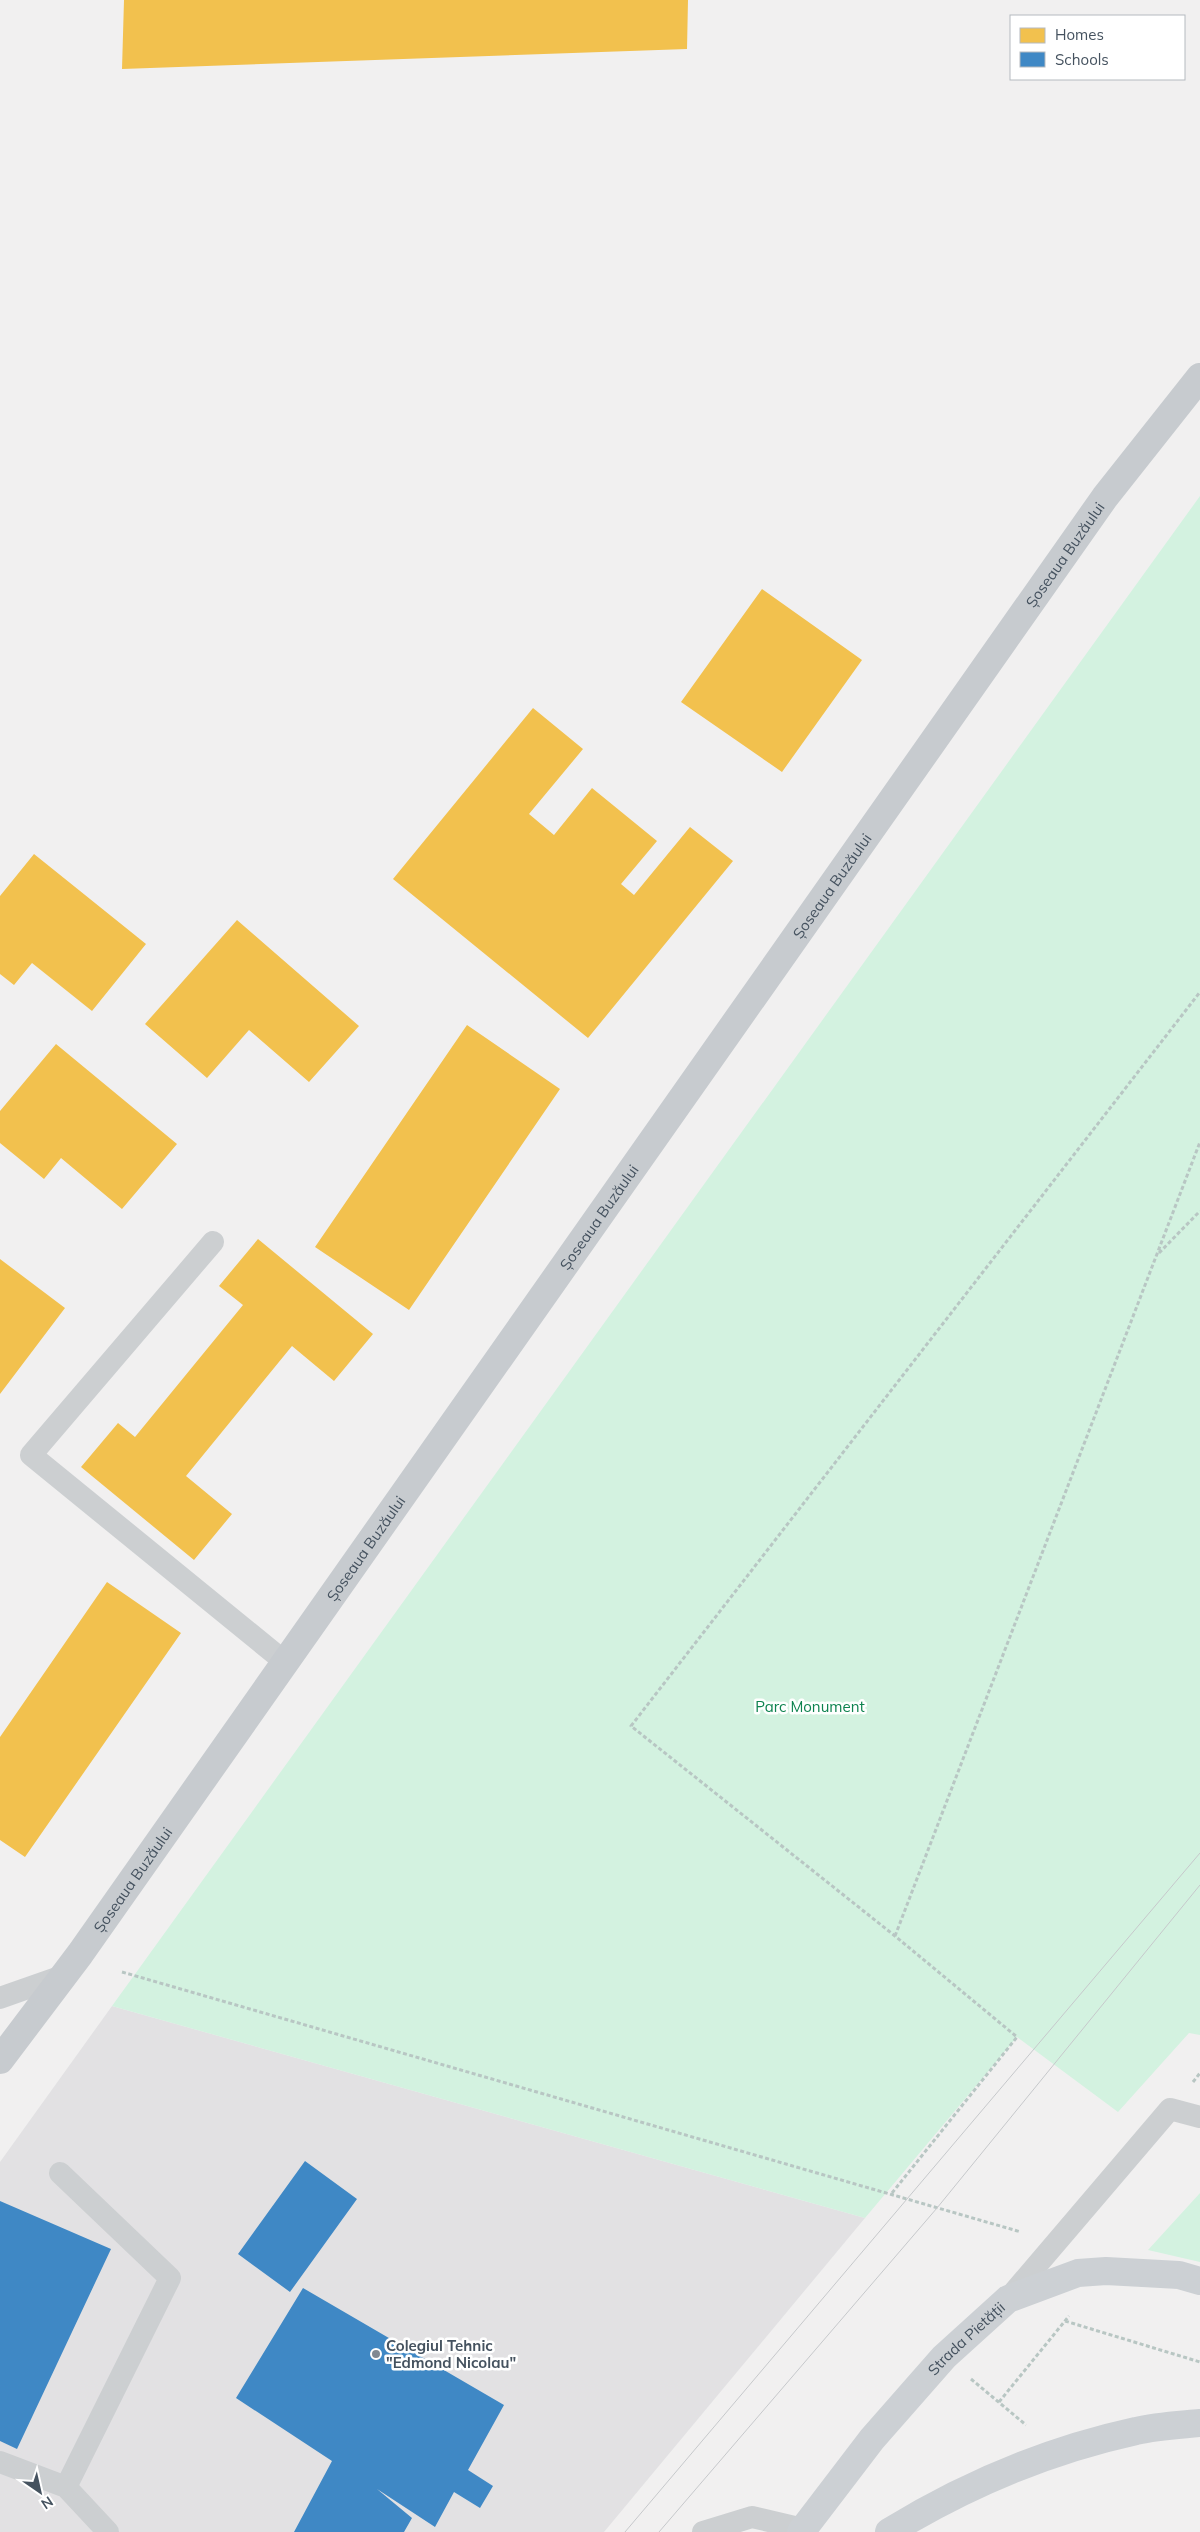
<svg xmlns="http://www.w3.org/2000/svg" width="1200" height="2532" viewBox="0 0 1200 2532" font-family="Mulish,sans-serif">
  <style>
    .education { fill: #e2e1e3 }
    .green { fill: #d3f2e0 }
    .homes { fill: #f2c14e }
    .schools { fill: #3f88c5 }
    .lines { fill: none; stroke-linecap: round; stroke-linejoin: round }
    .path { stroke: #b8c6c3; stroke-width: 3; stroke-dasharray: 4 2.5; stroke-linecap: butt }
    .lane { stroke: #cccfd1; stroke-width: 22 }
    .secondary { stroke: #ccd0d4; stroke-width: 28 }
    .primary { stroke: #c7cbcf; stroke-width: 28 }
    .tram { stroke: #c6c8cb; stroke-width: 1 }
    .poi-dot { fill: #818992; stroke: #fff; stroke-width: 2 }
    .labels { text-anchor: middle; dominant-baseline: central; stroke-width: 5; stroke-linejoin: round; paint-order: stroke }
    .street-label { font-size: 15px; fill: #45525f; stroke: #fff }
    .park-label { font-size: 15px; fill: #0e834f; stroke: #fff }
    .poi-label { font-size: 15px; font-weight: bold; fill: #45525f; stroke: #fff; text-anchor: start }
  </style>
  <rect width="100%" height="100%" fill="#f1f0f0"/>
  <!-- education -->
  <path class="education" d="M112,2006L865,2218L604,2532H0V2162Z"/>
  <!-- green -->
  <path class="green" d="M1200,496V2035L1189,2033L1118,2112L1017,2037L865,2218L112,2006Z
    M1200,2193V2262L1148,2250Z"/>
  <!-- homes -->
  <path class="homes" d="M124,0H688L687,49L122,69Z
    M762,589L862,660L782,772L681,702Z
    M533,708L583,749L529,814L554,835L592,788L657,841L621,884L634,895L690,827L733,861L588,1038L393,879Z
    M34,854L146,944L92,1011L32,963L14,985L0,974V896Z
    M237,920L359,1026L309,1082L249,1030L207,1078L145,1024Z
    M467,1025L560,1089L409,1310L315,1247Z
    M56,1044L177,1144L122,1209L61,1158L44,1179L0,1143V1111Z
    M258,1239L373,1334L334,1381L292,1346L186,1476L232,1514L194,1560L81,1467L118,1423L135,1437L243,1305L219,1286Z
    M0,1259L65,1308L0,1394Z
    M107,1582L181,1633L25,1857L0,1840V1737Z"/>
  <!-- schools -->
  <path class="schools" d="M305,2161L357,2199L290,2292L238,2254Z
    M0,2201L111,2249L17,2449L0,2441Z
    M303,2288L504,2405L468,2470L493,2486L480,2508L454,2492L435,2527L377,2489L412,2518L404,2532H294L332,2461L236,2398Z"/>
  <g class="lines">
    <!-- path -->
    <path class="path" d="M1159,1253L1200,1211
      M895,1936L1200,1142
      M122,1972L1021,2232
      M1193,2082L1200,2073
      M892,2193L1017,2037L895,1936L631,1726L1200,992
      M1065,2321L1200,2362
      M971,2379L1026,2425
      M999,2402L1069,2316"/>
    <!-- lane -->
    <path class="lane" d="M213,1242L31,1455L285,1662
      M0,1998L65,1975
      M1008,2299L1170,2109L1200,2117
      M0,2462L66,2487L170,2278L60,2173
      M66,2487L108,2532
      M703,2532L752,2517L803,2529"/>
    <!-- secondary -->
    <g class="secondary">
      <path id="s1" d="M801,2532L872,2439L944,2357L1008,2299L1078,2273L1106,2271L1179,2275L1200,2281"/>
      <path d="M889,2532C964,2486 1049,2450 1136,2431C1156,2426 1179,2425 1200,2423"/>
    </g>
    <!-- primary -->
    <path class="primary" id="s2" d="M0,2060L80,1954L1105,497L1200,377"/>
    <!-- tram -->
    <path class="tram" d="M625,2532L1200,1853
      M659,2532L937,2208L1200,1885"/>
  </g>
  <!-- markers -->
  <circle class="poi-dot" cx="376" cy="2354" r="5"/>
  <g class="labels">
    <!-- street labels -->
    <g class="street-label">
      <text stroke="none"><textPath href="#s2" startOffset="1844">Șoseaua Buzăului</textPath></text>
      <text stroke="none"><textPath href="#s2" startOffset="1439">Șoseaua Buzăului</textPath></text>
      <text stroke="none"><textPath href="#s2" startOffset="1034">Șoseaua Buzăului</textPath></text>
      <text stroke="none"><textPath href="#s2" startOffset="629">Șoseaua Buzăului</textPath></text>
      <text stroke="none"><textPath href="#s2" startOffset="224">Șoseaua Buzăului</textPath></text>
      <text stroke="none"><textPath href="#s1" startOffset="255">Strada Pietății</textPath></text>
    </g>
    <!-- park labels -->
    <g class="park-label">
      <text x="810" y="1706">Parc Monument</text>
    </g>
    <!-- poi labels -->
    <g class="poi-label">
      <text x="386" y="2345">Colegiul Tehnic<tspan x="386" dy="17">"Edmond Nicolau"</tspan></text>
    </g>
  </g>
  <!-- legend -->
  <rect x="1010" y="15" width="175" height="65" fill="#ffffff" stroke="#b5babf"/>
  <rect x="1020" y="28" width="25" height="15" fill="#f2c14e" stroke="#b5babf"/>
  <text x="1055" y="40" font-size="15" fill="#45525f">Homes</text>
  <rect x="1020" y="52" width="25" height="15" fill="#3f88c5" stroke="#b5babf"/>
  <text x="1055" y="65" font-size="15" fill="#45525f">Schools</text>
  <!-- north arrow -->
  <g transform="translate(40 2492) rotate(146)" stroke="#ffffff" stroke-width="4" paint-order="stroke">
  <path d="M0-4L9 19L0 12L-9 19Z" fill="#45525f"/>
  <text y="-8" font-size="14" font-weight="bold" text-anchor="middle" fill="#45525f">N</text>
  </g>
</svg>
